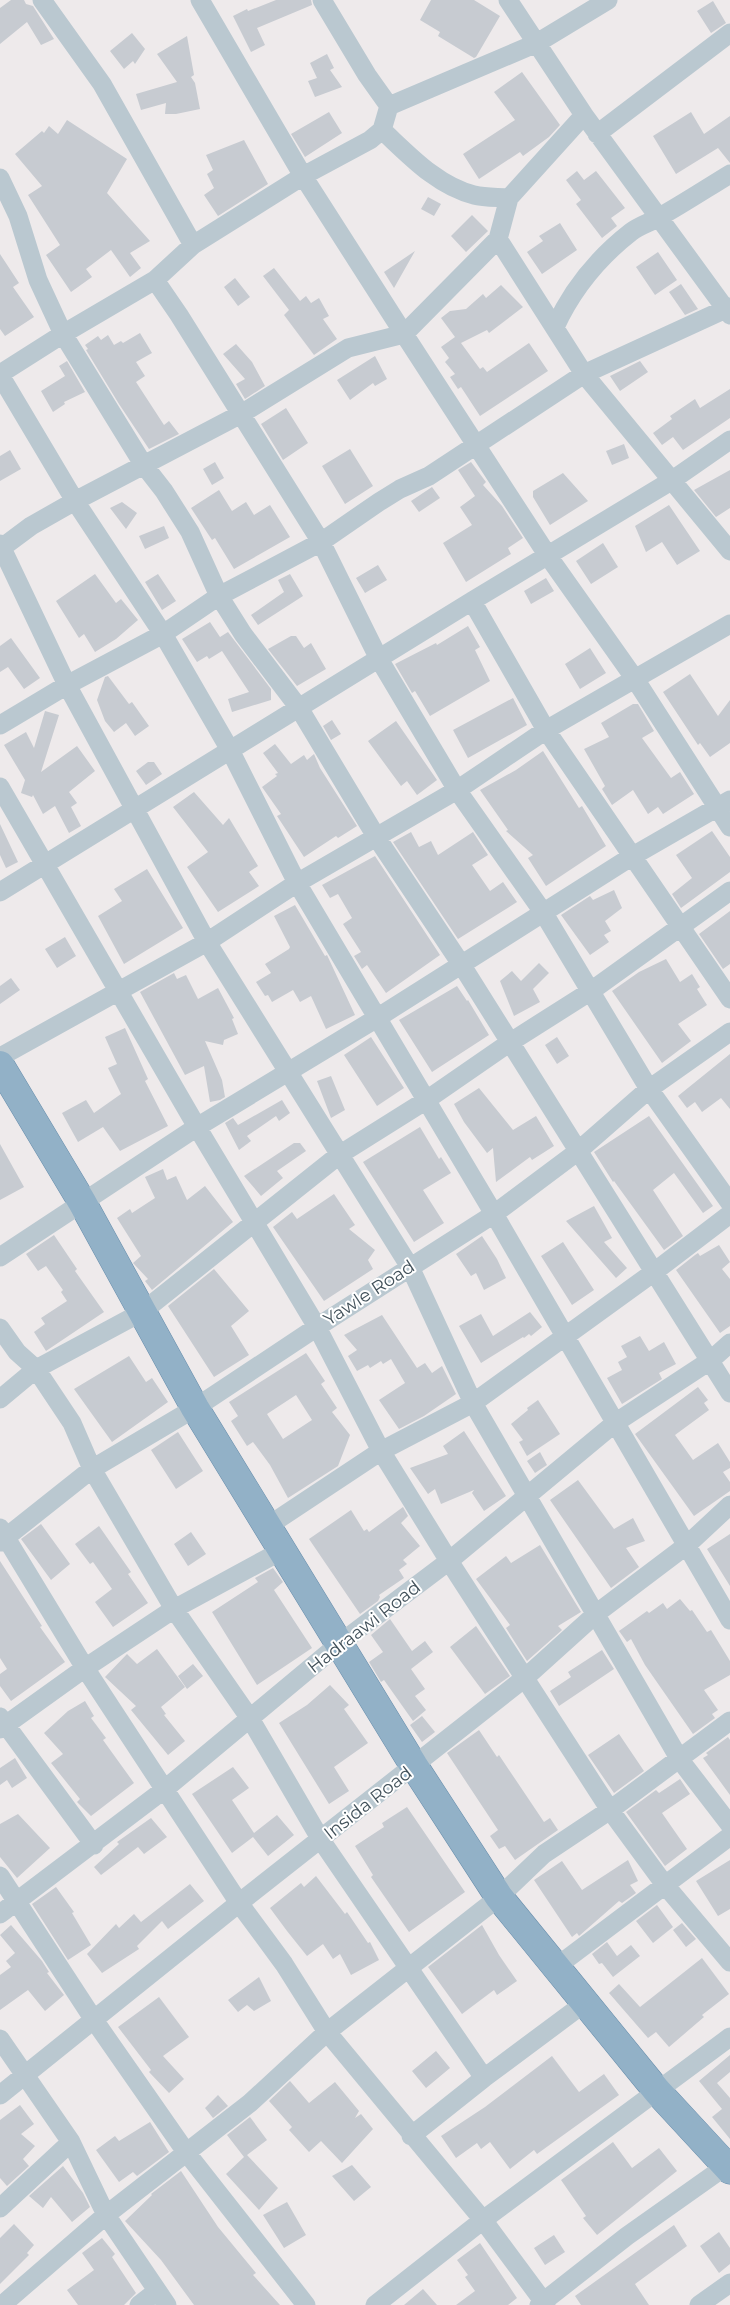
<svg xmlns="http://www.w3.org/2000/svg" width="730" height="2305" viewBox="0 0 730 2305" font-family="Montserrat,sans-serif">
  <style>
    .building { fill: #c7cbd1; fill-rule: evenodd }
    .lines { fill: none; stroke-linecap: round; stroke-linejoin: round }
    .trunk-casing { stroke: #688eac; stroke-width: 29 }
    .minor { stroke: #bac8d0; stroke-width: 19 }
    .trunk { stroke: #92b1c7; stroke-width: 28 }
    .labels { text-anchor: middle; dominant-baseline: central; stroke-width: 4; stroke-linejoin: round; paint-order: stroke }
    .street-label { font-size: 18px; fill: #42515a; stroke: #fff }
  </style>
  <rect width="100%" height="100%" fill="#eeeaeb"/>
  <!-- building -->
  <path class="building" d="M11,0H24L26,4L33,6L54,39L41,45L27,22L0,44V8Z
    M276,0H311L312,5L257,28L265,45L251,52L233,16L247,9L248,11Z
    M431,0H474L500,16L476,57L474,58L438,36L440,32L420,20Z
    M713,1L726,23L711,33L697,11Z
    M132,33L145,49L135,64L133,61L124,69L110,51Z
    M187,36L194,75L191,77L195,83L200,109L176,114H165L166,103L141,110L136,94L177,82L157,54Z
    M327,54L334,68L330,70L342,87L315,97L308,81L317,78L310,63Z
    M522,72L560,125L549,137L523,156L520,152L479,179L463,154L515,120L494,92Z
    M329,112L342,133L305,157L291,134Z
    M691,112L704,134L730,116V163L718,148L676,174L653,136Z
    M67,120L127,159L107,193L150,241L130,253L141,268L130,277L111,250L86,269L92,277L71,292L46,255L60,245L28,195L42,186L15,154L42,131L44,133L49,126L58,134Z
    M244,140L268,184L218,216L204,195L214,188L207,174L213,170L206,155Z
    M577,171L584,180L596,171L625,208L611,218L617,226L602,238L576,204L581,200L566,180Z
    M428,197L441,204L434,216L421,209Z
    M472,215L488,231L466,252L451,236Z
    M560,223L577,250L542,274L527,252L543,241L539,236Z
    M415,251L394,288L384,272Z
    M658,252L677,280L655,295L636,267Z
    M0,254L19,283L13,287L34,317L5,336L0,329Z
    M274,268L300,301L306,296L311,303L319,298L329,316L323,319L337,339L314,355L284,315L289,310L263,276Z
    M235,278L250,297L238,306L224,287Z
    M681,284L698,309L685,315L669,292Z
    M501,285L523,307L489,333L487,330L461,343L480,369L483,367L487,372L529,343L548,371L480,416L461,387L458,389L450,377L455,374L445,362L449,358L441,347L455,337L441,318L450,311L466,309L483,294L486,298Z
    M140,333L152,353L136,362L145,376L136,382L164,425L169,421L179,434L149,449L119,404L86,350L88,349L85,345L98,336L101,340L108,335L114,345L121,341L123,343Z
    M236,344L252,362L265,386L245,399L236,384L245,379L223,354Z
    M375,356L387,379L375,386L373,383L350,400L337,380Z
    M67,361L85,392L64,402L65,404L53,412L41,391L65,376L59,366Z
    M640,361L648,372L620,391L610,376Z
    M730,389V418L683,450L673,437L662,445L653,433L672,419L670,416L695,399L700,408Z
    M286,408L308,443L283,460L261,424Z
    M624,444L629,458L612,465L606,451Z
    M350,449L373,486L345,504L322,466Z
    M10,450L21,469L0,481V456Z
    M215,462L224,478L212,485L203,469Z
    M471,462L486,482L483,485L502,506L523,538L508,548L511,554L466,582L443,543L472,525L460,507L475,496L458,470Z
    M730,470V508L716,517L694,490Z
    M563,473L588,501L550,525L533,497V491Z
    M432,487L440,498L419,512L411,501Z
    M219,490L232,511L246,502L254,515L270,505L290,537L234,569L215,538L212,540L191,508Z
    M122,502L137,513L126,529L110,508Z
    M669,505L700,551L677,565L662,542L646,552L635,526Z
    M164,526L169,538L145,549L139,536Z
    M603,543L618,567L591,584L576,561Z
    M378,565L387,580L365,593L356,578Z
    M95,574L116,603L121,599L138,620L116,639L95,652L84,634L79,638L56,601Z
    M158,574L176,601L162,610L145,582Z
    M290,574L303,596L258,625L251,615L284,592L278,580Z
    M546,578L554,591L531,604L524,591Z
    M210,622L220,637L228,632L271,689V700L232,712L228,699L249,692L222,651L209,659L207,656L197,662L182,639Z
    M468,626L480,647L475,650L490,681L430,716L415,691L412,693L395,664L436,643L437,645Z
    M291,636H296L304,648L311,643L326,669L297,686L268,649Z
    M11,638L40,678L24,689L8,667L0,672V646Z
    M590,648L606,673L580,689L565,664Z
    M690,674L718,716L730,700V743L710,757L700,743L698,745L663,692Z
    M108,676L129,704L132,702L149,726L135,736L126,723L114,732L105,721L97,700L105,677Z
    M513,698L527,725L468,758L453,730Z
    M633,704H638L654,731L642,738L671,778L680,772L694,794L663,814L658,807L648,814L633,790L612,805L602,789L605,786L584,749L609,737L601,723Z
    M45,711L59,715L41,772L77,746L95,771L69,792L77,803L71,807L81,826L69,833L55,806L43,814L33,795L32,797L21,793L25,780L4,745L26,732L34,748Z
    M332,720L341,734L331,740L323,726Z
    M396,721L437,780L417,795L407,781L401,786L368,741Z
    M275,744L291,764L304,755L307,760L314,754L320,768L357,826L338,838L336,836L304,857L277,816L281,814L262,787L277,776L275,774L278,773L263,753Z
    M543,751L579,808L582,806L606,846L546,886L528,858L533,855L506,831L508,830L480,790L516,770Z
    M148,762H154L162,774L146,785L136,771Z
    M194,792L223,825L229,818L258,866L249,872L259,886L218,912L187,867L208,852L173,807Z
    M0,824L18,862L6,868L0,855Z
    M712,831L730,857V872L681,908L672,894L692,878L676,855Z
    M411,832L419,847L431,841L438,855L473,832L488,855L472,865L490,891L503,882L517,902L458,939L393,842Z
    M375,856L440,955L386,993L367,965L362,969L354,956L361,952L343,924L352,918L338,894L330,898L322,885Z
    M147,869L183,928L124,964L98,916L122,901L114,889Z
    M614,890L622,908L605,921L611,931L604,935L609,942L590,955L561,915L590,896L593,900Z
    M295,905L325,956L327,955L355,1015L326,1029L311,996L300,1002L293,990L272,1002L268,995L265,996L256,982L271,973L265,964L289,949L290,947L274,916Z
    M730,911V964L723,969L699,934Z
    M65,937L76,956L57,968L45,949Z
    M666,959L680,982L692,974L700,987L697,989L707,1005L678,1024L691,1041L662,1063L612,991L639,972Z
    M539,963L549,973L533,989L540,1002L514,1016L500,981L512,971L521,981Z
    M174,973L177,979L186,975L198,999L218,988L234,1018L232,1019L238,1034L224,1040L223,1045L205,1041L222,1080L225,1097L220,1100L210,1102L204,1066L185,1075L140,992Z
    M11,978L20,990L0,1004V986Z
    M457,986L467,1001L468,1000L489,1035L432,1072L399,1020Z
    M125,1028L148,1079L145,1081L168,1126L120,1151L103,1127L78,1142L62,1113L86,1100L94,1113L121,1094L108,1068L117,1064L105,1037Z
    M371,1037L404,1088L377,1106L344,1055Z
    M557,1037L569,1056L557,1064L545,1045Z
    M730,1054V1109L721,1098L702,1112L695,1102L687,1108L678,1096Z
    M331,1076L345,1110L331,1118L317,1081Z
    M479,1088L513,1130L536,1116L554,1146L532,1160L530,1157L496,1182L493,1148L487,1153L464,1122L454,1104Z
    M282,1100L290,1113L279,1121L276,1116L247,1136L251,1141L239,1150L225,1123L233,1118L238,1125Z
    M649,1116L713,1206L703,1213L674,1173L653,1190L683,1236L664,1250L614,1181L613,1182L594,1152Z
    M420,1127L439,1159L441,1157L451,1173L423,1190L444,1223L414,1242L363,1162Z
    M294,1143H300L306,1151L277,1171L283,1178L261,1196L244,1176Z
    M0,1144L24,1187L0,1200Z
    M163,1169L167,1180L176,1176L187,1200L205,1186L233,1222L152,1290L145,1281L148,1279L133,1263L141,1256L117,1218L130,1209L132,1213L155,1198L145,1177Z
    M334,1194L355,1225L349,1229L375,1250L368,1260L373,1269L324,1301L273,1227L292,1212L297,1219Z
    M594,1206L612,1238L604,1242L627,1268L616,1278L566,1221Z
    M54,1235L77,1269L75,1271L104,1312L46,1351L34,1332L45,1324L41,1318L67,1301L61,1292L63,1290L46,1266L38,1271L26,1254Z
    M482,1236L497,1259L506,1278L484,1290L476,1273L471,1276L456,1254Z
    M563,1242L594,1290L572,1305L541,1256Z
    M719,1245L730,1262L722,1269L730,1279V1326L720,1333L676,1270L695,1255L698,1253L700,1256Z
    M214,1269L249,1311L231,1326L249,1355L214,1377L168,1306Z
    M530,1312L542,1327L531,1336L529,1334L524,1338L523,1337L481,1363L459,1326L481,1314L493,1336Z
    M382,1315L417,1368L425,1363L432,1373L442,1366L456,1394L424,1416L399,1429L379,1400L405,1383L391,1359L383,1364L381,1361L370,1368L368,1365L357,1371L348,1356L357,1350L344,1335Z
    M640,1336L649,1351L664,1342L676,1364L659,1373L662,1379L622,1404L607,1378L622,1370L618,1362L627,1357L621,1346Z
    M306,1353L325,1381L321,1384L337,1408L332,1412L350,1435L338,1466L288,1498L270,1465L253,1442L247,1446L231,1421L238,1416L229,1402ZM296,1395L312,1420L283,1439L267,1414Z
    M129,1356L146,1382L152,1378L168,1402L112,1442L74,1389Z
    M698,1387L708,1400L704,1403L709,1410L675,1435L693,1460L718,1443L730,1462V1468L723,1472L730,1482V1491L694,1516L635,1434Z
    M538,1400L560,1434L527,1456L519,1442L523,1440L511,1424L528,1410L527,1408Z
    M464,1431L506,1496L484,1511L472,1493L474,1490L441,1504L435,1489L428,1494L410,1468L448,1454L443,1446Z
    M178,1432L203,1471L176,1489L151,1450Z
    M540,1452L547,1465L535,1473L527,1461Z
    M578,1480L614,1529L633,1518L645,1541L626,1548L639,1567L611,1588L550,1500Z
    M403,1507L408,1516L401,1523L420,1546L403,1560L407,1564L399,1570L404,1578L379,1595L380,1597L378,1601L360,1614L309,1539L351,1510L364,1531L367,1529L369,1532Z
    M41,1524L70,1564L51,1580L21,1539Z
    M99,1526L131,1572L128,1574L148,1603L113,1627L95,1602L112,1589L93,1562L90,1564L75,1544Z
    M191,1532L206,1554L188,1566L174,1544Z
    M730,1534V1586L707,1549Z
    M540,1545L581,1612L558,1626L562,1630L527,1661L506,1628L510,1625L476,1579L506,1556L511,1563Z
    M0,1561L42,1626L40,1627L65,1662L11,1701L0,1686V1674L7,1669L0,1658Z
    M273,1568L283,1582L274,1590L312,1648L257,1685L212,1612L258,1582L255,1578Z
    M680,1599L690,1611L692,1610L707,1632L711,1630L730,1661V1675L704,1690L718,1710L712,1714L715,1718L693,1734L645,1665L631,1639L627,1642L619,1631L647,1611L649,1613L663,1603L667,1609Z
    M390,1619L412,1651L425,1641L433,1652L411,1669L425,1689L415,1696L426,1710L413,1721L384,1680L381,1682L369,1662L383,1652L371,1635Z
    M476,1626L510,1676L485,1694L450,1647Z
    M157,1649L185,1687L161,1707L166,1714L164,1715L185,1741L168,1755L131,1710L136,1706L105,1677L127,1654L137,1664Z
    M602,1650L614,1669L559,1706L550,1691L571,1677L568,1672Z
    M193,1664L203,1676L187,1689L178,1676Z
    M330,1685L349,1705L344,1709L368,1743L334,1767L349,1791L329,1804L279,1723L307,1705Z
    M85,1701L94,1716L91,1718L106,1738L103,1740L134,1783L91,1816L77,1802L80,1799L51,1763L63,1754L44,1733L68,1711Z
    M422,1716L435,1732L422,1742L410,1725Z
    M479,1730L497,1757L499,1755L544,1822L550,1818L558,1830L515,1860L505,1846L499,1849L490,1836L498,1830L447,1753Z
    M619,1734L644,1771L614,1793L588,1755Z
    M728,1737L730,1740V1795L703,1758L708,1755L706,1753Z
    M15,1758L27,1778L12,1788L7,1780L0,1785V1768Z
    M233,1767L249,1788L232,1800L254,1833L277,1815L294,1835L268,1856L253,1837L232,1853L192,1794Z
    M680,1779L690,1794L662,1813L687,1849L665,1866L626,1812L656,1790L659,1793Z
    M407,1807L465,1892L409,1932L371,1877L373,1875L355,1846L384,1827L382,1823Z
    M18,1814L50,1848L17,1878L0,1857V1824Z
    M151,1818L167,1837L144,1854L138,1847L101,1875L94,1867L119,1844L117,1842Z
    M628,1860L638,1881L630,1885L636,1893L622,1903L619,1901L579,1936L577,1933L572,1937L534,1880L562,1861L582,1890Z
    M730,1860V1909L718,1916L696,1881Z
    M316,1876L345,1914L347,1912L368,1943L370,1942L379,1960L351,1975L340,1954L333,1959L323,1944L307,1956L287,1931L270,1908L301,1883L304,1887Z
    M190,1884L204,1901L168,1929L162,1921L137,1946L139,1949L102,1973L87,1954L116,1924L119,1928L134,1914L141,1922Z
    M56,1887L74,1912L72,1913L91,1945L68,1960L32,1904Z
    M657,1905L673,1927L653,1943L636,1921Z
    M682,1923L696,1939L686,1947L673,1930Z
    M11,1925L42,1961L49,1972L47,1973L64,1995L45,2011L28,1990L0,2010V1975L11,1967L6,1961L15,1953L0,1935Z
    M482,1925L499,1955L517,1981L497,1995L494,1990L462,2014L428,1967Z
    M607,1942L617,1956L631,1945L640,1956L613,1977L602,1963L599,1964L592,1954Z
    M702,1958L729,1994L702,2015L704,2017L669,2047L656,2032L648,2038L609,1993L619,1984L640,2007Z
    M259,1977L271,2001L254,2011L247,2005L238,2012L228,2000Z
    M159,1997L189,2037L163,2056L184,2079L169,2093L149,2072L151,2070L118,2027Z
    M436,2051L450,2068L426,2088L412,2071Z
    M730,2055V2072L717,2083L730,2098V2139L712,2117L722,2109L699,2081Z
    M552,2056L579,2092L604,2074L619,2095L537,2154L534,2150L510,2169L490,2142L481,2149L477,2143L456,2158L441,2136L485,2107Z
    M290,2081L309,2103L335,2082L359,2111L355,2118L361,2114L373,2129L342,2163L321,2141L309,2152L289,2130L292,2127L269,2101Z
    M218,2095L228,2106L213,2118L205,2108Z
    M20,2105L34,2124L21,2134L35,2146L23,2159L29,2166L7,2186L0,2178V2120Z
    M250,2117L267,2140L247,2155L278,2188L259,2210L226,2174L244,2157L227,2135Z
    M150,2122L169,2152L137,2176L133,2172L119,2182L96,2150L115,2136L119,2141Z
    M613,2142L632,2168L659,2148L677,2171L597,2235L583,2218L586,2216L561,2180Z
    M352,2165L371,2187L354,2201L332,2176Z
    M63,2166L83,2193L90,2207L72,2222L51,2197L43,2208L29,2196Z
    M181,2171L218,2227L256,2273L253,2275L280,2305H194L161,2260L125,2221L152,2195L151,2194Z
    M287,2202L306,2235L284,2248L263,2215Z
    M14,2224L34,2245L27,2253L29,2255L0,2284V2238Z
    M674,2225L687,2246L635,2284L649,2305H581L575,2296Z
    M719,2232L730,2248V2264L719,2273L700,2246Z
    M554,2235L565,2252L545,2265L534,2248Z
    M102,2238L115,2254L112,2257L136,2293L124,2305H78L67,2290L94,2270L82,2253Z
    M480,2243L517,2298L508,2305H456L475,2291L465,2277L468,2275L457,2260Z
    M423,2289L437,2305H404Z"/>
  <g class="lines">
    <!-- trunk casing -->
    <g class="trunk-casing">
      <path id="trunk" d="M0,1065L82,1202L195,1408L414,1766L499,1897L657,2091L730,2170"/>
    </g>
    <!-- minor -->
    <path class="minor" d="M42,0L102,84L193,245
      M200,0L303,176L404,334L548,556L635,679L730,827
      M322,0L367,75L389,106
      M508,0L584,115L730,315
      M382,130C408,154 437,186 474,195C485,198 498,197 509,198
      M597,134L730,33
      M0,178L18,216L38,280L63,334L143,464L164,491L190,532L219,596L243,634L299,708L377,838L461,964L730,1393
      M498,239L584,374L730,551
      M155,280L179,315L321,542L379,659L457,790L543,912L649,1089L730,1203
      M555,327C572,290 599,257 631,232C640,225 652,222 661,216C684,203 707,188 730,174
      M0,374L63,334L155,280L193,245L303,176L370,140L382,130L389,106L537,43L608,0
      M0,375L75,501L163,634L230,750L297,883L494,1214L730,1620
      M0,544L67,685L207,942L410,1267L473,1403L680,1760L730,1825
      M0,549L31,526L75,501L241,414L348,348L404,334L498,239L509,198L584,115
      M472,601L546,730L730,999
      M0,725L67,685L163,634L219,596L321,542L379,502L400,489L429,476L584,374L730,307
      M0,787L197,1127L317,1327L381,1451L449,1561L610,1810L665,1885L730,1962
      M0,892L472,601L671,481L730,440
      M0,1057L207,942L297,883L457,790L546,730L730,624
      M0,1257L197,1127L377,1018L631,857L730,800
      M0,1328L17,1352L36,1369L72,1423L92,1469L174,1609L251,1720L321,1840L484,2078
      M0,1399L36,1369L142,1312L339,1155L425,1101L509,1043L591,991L730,891
      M268,1526L381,1451L473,1403L654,1272L730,1214
      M0,1528L85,1668L239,1903L284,1964L327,2032L483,2220L546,2305
      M0,1542L92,1469L195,1408L317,1327L494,1214L577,1152L649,1089L730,1032
      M0,1717L94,1845
      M0,1729L85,1668L174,1609L281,1551
      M0,1876L94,2020L186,2152L306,2305
      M0,1914L165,1789L339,1644L449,1561L615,1423L711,1360L730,1343
      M556,1967L730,1836
      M0,2039L71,2142L106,2215L167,2305
      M0,2095L239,1903L526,1677L597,1613L687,1545L730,1505
      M411,2136L484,2078L586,2002
      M0,2208L71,2142
      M2,2305L106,2215L250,2103L327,2032L499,1897L544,1854L610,1810L730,1721
      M139,2305L157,2291
      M375,2305L483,2220L730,2037
      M539,2305L627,2236L726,2166
      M699,2305L730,2283"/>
    <!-- trunk -->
    <use href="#trunk" class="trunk"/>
  </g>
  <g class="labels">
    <!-- street labels -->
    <g class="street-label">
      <text transform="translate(369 1293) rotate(-33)">Yawle Road</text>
      <text transform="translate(364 1627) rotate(-38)">Hadraawi Road</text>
      <text transform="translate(368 1803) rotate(-38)">Insida Road</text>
    </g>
  </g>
</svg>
